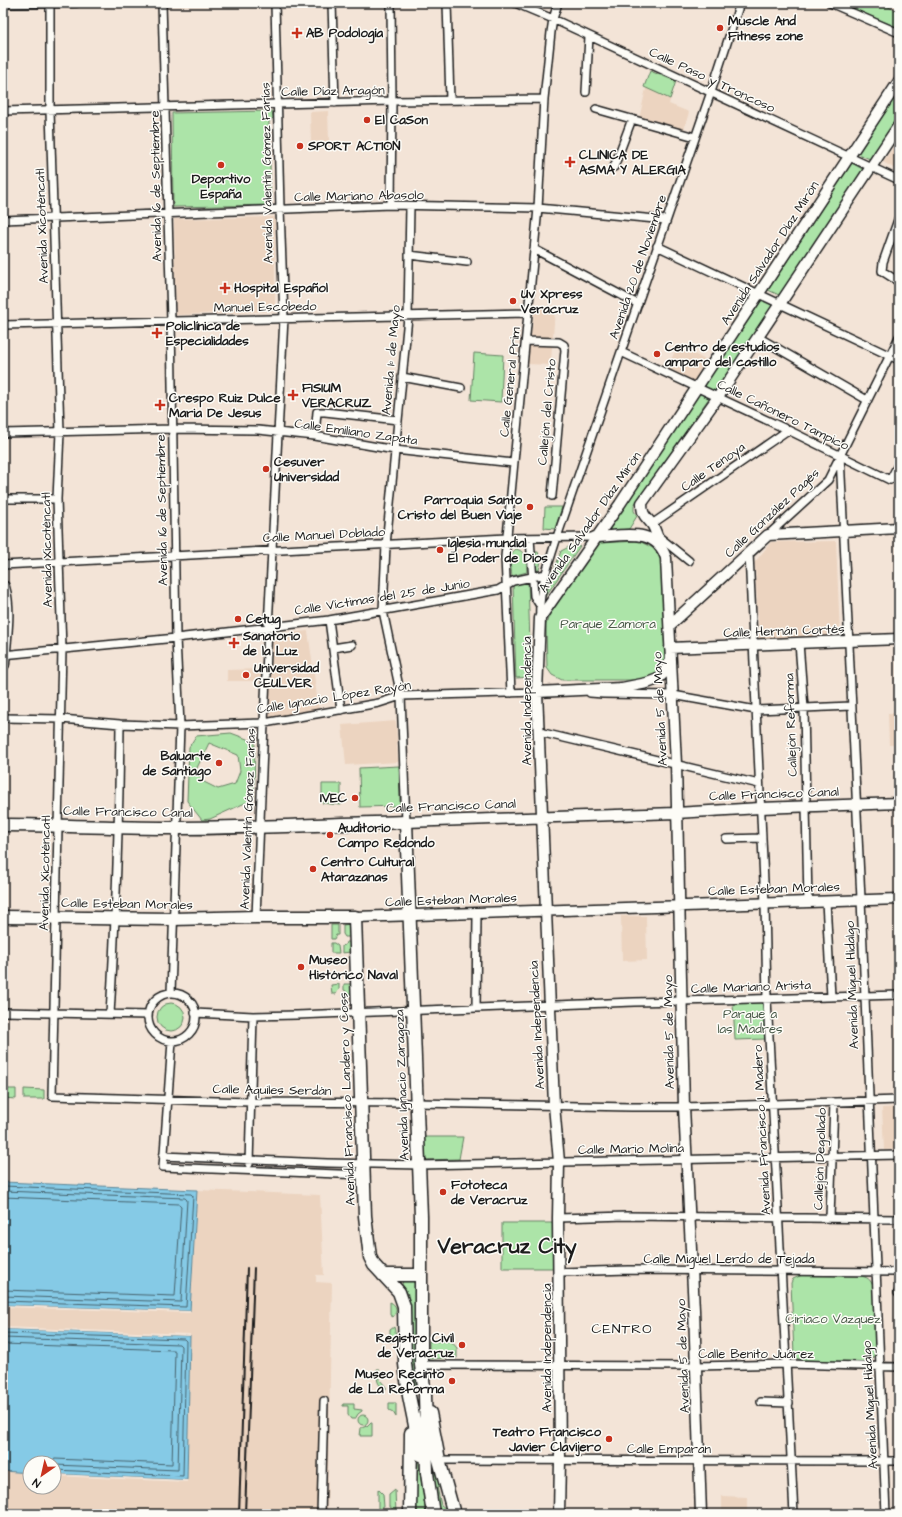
<svg xmlns="http://www.w3.org/2000/svg" width="902" height="1517" viewBox="0 0 902 1517" font-family="'Architects Daughter',sans-serif">
  <style>
    .built { fill: #ecd4c0 }
    .green { fill: #ace4a8; stroke: #648062; fill-rule: evenodd }
    .water { fill: #85cae6; stroke: #5b8495 }
    .pier { fill: #f3e4d7 }
    .lines { fill: none; stroke-linecap: round; stroke-linejoin: round }
    .shore { stroke: #46626d; stroke-width: 1 }
    .street-casing { stroke: #1c1c1c; stroke-width: 10 }
    .secondary-casing { stroke: #1c1c1c; stroke-width: 13 }
    .primary-casing { stroke: #1c1c1c; stroke-width: 15 }
    .street { stroke: #fdfcf7; stroke-width: 7 }
    .secondary { stroke: #fdfcf7; stroke-width: 10 }
    .primary { stroke: #fdfcf7; stroke-width: 12 }
    .rail { stroke: #1c1c1c; stroke-width: 2 }
    .poi-dot { fill: #c8321e; stroke: #fdfcf7; stroke-width: 1.5 }
    .labels { text-anchor: middle; dominant-baseline: central; stroke-width: 3; stroke-linejoin: round; paint-order: stroke }
    .poi-label { font-size: 13px; font-weight: bold; fill: #1c1c1c; stroke: #fdfcf7; text-anchor: start }
    .street-label { font-size: 13px; fill: #1c1c1c; stroke: #fdfcf7 }
    .park-label { font-size: 13px; fill: #475846; stroke: #fdfcf7 }
    .neighbourhood-label { font-size: 14px; letter-spacing: 1px; fill: #1c1c1c; stroke: #fdfcf7 }
    .town-label { font-size: 21px; font-weight: bold; fill: #1c1c1c; stroke: #fdfcf7 }
  </style>
  <rect width="100%" height="100%" fill="#f3e4d7"/>
  <filter id="ink" filterUnits="userSpaceOnUse"><feTurbulence type="fractalNoise" baseFrequency=".025" numOctaves="2"/><feDisplacementMap in="SourceGraphic" scale="8" xChannelSelector="R" yChannelSelector="G"/><feConvolveMatrix kernelMatrix="1 2 1 2 8 2 1 2 1" color-interpolation-filters="sRGB"/></filter>
  <g filter="url(#ink)">
    <!-- built -->
    <path class="built" d="M650,71L676,81L669,104L689,112L684,130L639,119Z
      M328,111L329,141L311,142L310,112Z
      M896,144L899,146V171L883,162Z
      M275,217V311L176,315L174,219Z
      M535,307L555,309L553,337L531,336Z
      M528,343L552,344L551,365L527,364Z
      M678,345L709,362L696,382L667,368Z
      M836,541L840,635L759,639L755,562L771,542Z
      M308,631L319,711L269,718L272,635Z
      M264,669V681H227V670Z
      M888,713H899V745H889Z
      M396,721L398,762L346,765L342,725Z
      M621,916H646L647,960L622,961Z
      M899,1107V1149L884,1150L882,1108Z
      M197,1190L320,1195L324,1275H316V1282L332,1283L327,1514H3V1471L30,1473V1487H54V1474L187,1480L190,1336L3,1329V1305L190,1311Z
      M722,1496L747,1497V1514H705L704,1512L722,1510Z"/>
    <!-- green -->
    <path class="green" d="M845,3H880L899,12V28L844,5Z
      M650,71L676,81L670,99L644,87Z
      M899,91V118L870,159L858,154Z
      M272,111L273,118L269,122V125L271,205L173,207L172,113Z
      M852,163L864,170L779,295L768,290Z
      M762,300L775,306L716,391L703,387Z
      M474,353L503,355L501,402L471,400Z
      M699,393L709,398L634,505V511L637,516L629,529L606,531Z
      M545,507H562L555,529L544,528Z
      M639,541L653,548L661,559L665,657C661,668 657,673 647,680H562L552,675L547,668L546,625L549,615L556,602L590,551L600,543Z
      M580,546L545,597L561,551L569,547Z
      M516,549C528,552 526,562 527,572L512,576C511,566 507,555 516,549Z
      M534,552H538L541,561L539,570L535,571Z
      M528,581L531,677L516,678L513,585Z
      M231,733L255,742L254,799L210,819L202,820L187,801L189,747L196,736ZM209,743L238,755L240,771L235,784L218,789L204,782L195,772Z
      M399,766L400,806L360,807L359,768Z
      M322,784H341V805L322,803Z
      M350,924V937H345L343,934V925Z
      M331,925H338V935H336L334,939H331Z
      M346,942H350L351,952L342,953V946L345,945Z
      M331,943H334L338,946L339,953H331Z
      M339,984V990L337,992L336,994H332L331,985Z
      M344,984H351V994H347L346,991L344,990Z
      M764,1002L766,1039L735,1040L733,1003Z
      M157 1017a14 14 0 1 1 28 0a14 14 0 1 1-28 0Z
      M3,1089H16V1099L3,1098Z
      M24,1089L44,1090V1099H24Z
      M423,1137H463L459,1159L423,1160Z
      M502,1223H553L554,1268H502Z
      M802,1275L860,1276C867,1277 871,1279 873,1287L876,1344C875,1352 876,1358 868,1362L804,1361L796,1358L794,1355L791,1283L793,1279Z
      M403,1281H414L415,1283L416,1389L410,1355L408,1299V1294L402,1284Z
      M390,1302C397,1305 398,1311 393,1317L390,1315Z
      M394,1327L396,1335L394,1340L390,1342V1330Z
      M429,1341H451L457,1348V1358L429,1359Z
      M377,1369H379L380,1380L386,1387V1389C376,1386 377,1378 377,1369Z
      M389,1403H396V1417L393,1412L389,1410Z
      M343,1404H354V1409L362,1410V1411L358,1414L355,1419H351L348,1415V1406H343Z
      M358 1420a5 5 0 1 1 10 0a5 5 0 1 1-10 0Z
      M371,1422H372V1436H360L361,1428L367,1426Z
      M429,1431L443,1489L437,1487L441,1505L449,1511L448,1513L445,1512L443,1514H439L432,1476Z
      M415,1437L426,1514H418V1511L414,1508Z
      M378,1489L383,1494L384,1507L380,1509L378,1514Z
      M395,1489L396,1514L393,1509L389,1507V1494Z"/>
    <!-- water -->
    <path class="water" d="M3,1182L197,1190L190,1311L3,1305Z
      M3,1329L190,1336L187,1480L54,1474V1463H30V1473L3,1471Z"/>
    <!-- pier -->
    <path class="pier" d="M3,1305L190,1311V1313L3,1307Z
      M3,1327L190,1334V1336L3,1329Z
      M54,1474L187,1480V1482L54,1476Z"/>
    <g class="lines">
      <!-- shore -->
      <path class="shore" d="M3,1186L191,1194L193,1196L186,1307L3,1301
        M3,1191L185,1198L187,1200L181,1302L3,1296
        M3,1197L179,1204L181,1206L175,1296L3,1290
        M3,1333L184,1339L186,1341L183,1476L54,1470
        M3,1338L179,1344L181,1346L178,1470L54,1465
        M3,1344L173,1350L175,1351L172,1464L55,1459L44,1463"/>
      <!-- street casing -->
      <g class="street-casing">
        <path id="street" d="M50,3V111L60,432L57,499L62,649L52,1096L250,1102L416,1103L631,1107H684L899,1100
          M162,3L171,321L176,638L180,726L171,993
          M332,3L335,103
          M391,3L392,101L391,205
          M447,3L450,100
          M515,3L553,19L899,180
          M830,3L899,33
          M3,4L76,3
          M586,92L589,36
          M596,109L695,137
          M3,111L392,101L544,99
          M614,167L632,119
          M899,217L883,262L882,271L899,282
          M3,220L391,205L538,208L666,220
          M657,246L899,360
          M534,249L638,304
          M409,255L467,262
          M3,325L528,313
          M758,337L867,400
          M526,341L559,342L564,345L565,350L552,496
          M621,352L788,430L890,480L899,463
          M402,377L461,388
          M3,433L172,429L258,430L315,436L395,450L513,463
          M315,436L317,412H325L398,420
          M840,455L861,899L886,1514
          M3,499H57
          M652,524L788,430
          M768,535L828,480L899,337
          M658,536L689,561
          M530,538L534,596L539,604
          M749,553L765,904L767,999L794,1514
          M3,565L506,538L595,537
          M540,618C538,590 549,564 557,537L711,92L740,3
          M329,620L341,710
          M799,643L804,708L808,902
          M333,648L352,645
          M3,655L176,638L329,620L498,590L513,581L546,574
          M511,693L505,557L538,208L544,99L551,32L553,19L558,3
          M590,693L603,694L673,695L756,710L851,706
          M3,718L61,719L120,724L180,726L264,723L379,703L401,696L537,692
          M539,732L759,784
          M406,822L401,696L383,611L386,545L408,317L410,206
          M726,839L761,838
          M826,901L831,997
          M256,917L268,627L284,318L280,209L275,3
          M148 1017a24 24 0 1 1 48 0a24 24 0 1 1-48 0Z
          M476,1008L477,914
          M3,1012L148,1015
          M195,1013L253,1016L297,1015L634,1002L682,1001L899,995
          M110,1014C116,918 119,821 120,724
          M172,1041L163,1167L364,1175
          M163,1156L327,1163L420,1165L899,1155
          M249,1164L253,1016
          M558,1218L627,1216L899,1219
          M830,1218L834,1102
          M559,1272L629,1270L899,1272
          M898,1293H899
          M421,1365L696,1366L787,1364L899,1367
          M761,1402L789,1403
          M439,1460L899,1461
          M321,1514L324,1401"/>
      </g>
      <!-- secondary casing -->
      <g class="secondary-casing">
        <path id="secondary" d="M595,537C622,536 656,526 666,558L676,764L684,1107L694,1310L701,1514
          M661,545C658,539 656,532 653,526C647,516 642,518 642,503L718,397L899,125
          M670,625L768,535L899,528
          M670,648L899,639
          M537,692L622,688L647,683L658,679L665,672L670,661
          M406,822L676,813L760,808L899,803
          M355,917L899,899
          M559,1514L560,1460L558,1218L559,1162L554,1105L537,692L540,618L620,504L899,81"/>
      </g>
      <!-- primary casing -->
      <g class="primary-casing">
        <path id="primary" d="M3,587C10,611 4,640 3,664
          M3,825C62,825 120,828 179,828C254,828 330,824 406,822L421,1216V1365L425,1394L427,1473L433,1514
          M3,917L173,919L256,917H355L365,1216L370,1257L374,1265L399,1292L404,1306L405,1364L409,1396L421,1455
          M383,1275H421
          M430,1413L439,1460L454,1514
          M410,1514L411,1433"/>
      </g>
      <!-- street -->
      <use href="#street" class="street"/>
      <!-- secondary -->
      <use href="#secondary" class="secondary"/>
      <!-- primary -->
      <use href="#primary" class="primary"/>
      <!-- rail -->
      <path class="rail" d="M239,1514L247,1268
        M245,1514L254,1268"/>
    </g>
  </g>
  <!-- markers -->
  <g class="poi-dot">
    <circle cx="720" cy="28" r="4"/>
    <path d="M295 27h4v4h4v4h-4v4h-4v-4h-4v-4h4z"/>
    <circle cx="367" cy="120" r="4"/>
    <circle cx="300" cy="146" r="4"/>
    <path d="M568 156h4v4h4v4h-4v4h-4v-4h-4v-4h4z"/>
    <circle cx="221" cy="165" r="4"/>
    <path d="M223 282h4v4h4v4h-4v4h-4v-4h-4v-4h4z"/>
    <circle cx="513" cy="301" r="4"/>
    <path d="M155 327h4v4h4v4h-4v4h-4v-4h-4v-4h4z"/>
    <circle cx="657" cy="354" r="4"/>
    <path d="M291 389h4v4h4v4h-4v4h-4v-4h-4v-4h4z"/>
    <path d="M158 399h4v4h4v4h-4v4h-4v-4h-4v-4h4z"/>
    <circle cx="266" cy="469" r="4"/>
    <circle cx="530" cy="507" r="4"/>
    <circle cx="440" cy="550" r="4"/>
    <circle cx="238" cy="619" r="4"/>
    <path d="M232 637h4v4h4v4h-4v4h-4v-4h-4v-4h4z"/>
    <circle cx="246" cy="675" r="4"/>
    <circle cx="219" cy="763" r="4"/>
    <circle cx="355" cy="798" r="4"/>
    <circle cx="330" cy="835" r="4"/>
    <circle cx="313" cy="869" r="4"/>
    <circle cx="301" cy="967" r="4"/>
    <circle cx="443" cy="1192" r="4"/>
    <circle cx="462" cy="1345" r="4"/>
    <circle cx="452" cy="1381" r="4"/>
    <circle cx="609" cy="1439" r="4"/>
  </g>
  <g class="labels">
    <!-- poi labels -->
    <g class="poi-label">
      <text x="728" y="21">Muscle And<tspan x="728" dy="15">Fitness zone</tspan></text>
      <text x="306" y="33">AB Podología</text>
      <text x="375" y="120">El CaSon</text>
      <text x="308" y="146">SPORT ACTION</text>
      <text x="579" y="155">CLINICA DE<tspan x="579" dy="15">ASMA Y ALERGIA</tspan></text>
      <text x="221" y="179" text-anchor="middle">Deportivo<tspan x="221" dy="15">España</tspan></text>
      <text x="234" y="288">Hospital Español</text>
      <text x="521" y="294">Uv Xpress<tspan x="521" dy="15">Veracruz</tspan></text>
      <text x="166" y="326">Policlínica de<tspan x="166" dy="15">Especialidades</tspan></text>
      <text x="665" y="347">Centro de estudios<tspan x="665" dy="15">amparo del castillo</tspan></text>
      <text x="302" y="388">FISIUM<tspan x="302" dy="15">VERACRUZ</tspan></text>
      <text x="169" y="398">Crespo Ruiz Dulce<tspan x="169" dy="15">Maria De Jesus</tspan></text>
      <text x="274" y="462">Cesuver<tspan x="274" dy="15">Universidad</tspan></text>
      <text x="522" y="500" text-anchor="end">Parroquia Santo<tspan x="522" dy="15">Cristo del Buen Viaje</tspan></text>
      <text x="448" y="543">Iglesia mundial<tspan x="448" dy="15">El Poder de Dios</tspan></text>
      <text x="246" y="619">Cetug</text>
      <text x="243" y="636">Sanatorio<tspan x="243" dy="15">de la Luz</tspan></text>
      <text x="254" y="668">Universidad<tspan x="254" dy="15">CEULVER</tspan></text>
      <text x="211" y="756" text-anchor="end">Baluarte<tspan x="211" dy="15">de Santiago</tspan></text>
      <text x="347" y="798" text-anchor="end">IVEC</text>
      <text x="338" y="828">Auditorio<tspan x="338" dy="15">Campo Redondo</tspan></text>
      <text x="321" y="862">Centro Cultural<tspan x="321" dy="15">Atarazanas</tspan></text>
      <text x="309" y="960">Museo<tspan x="309" dy="15">Histórico Naval</tspan></text>
      <text x="451" y="1185">Fototeca<tspan x="451" dy="15">de Veracruz</tspan></text>
      <text x="454" y="1338" text-anchor="end">Registro Civil<tspan x="454" dy="15">de Veracruz</tspan></text>
      <text x="444" y="1374" text-anchor="end">Museo Recinto<tspan x="444" dy="15">de La Reforma</tspan></text>
      <text x="601" y="1432" text-anchor="end">Teatro Francisco<tspan x="601" dy="15">Javier Clavijero</tspan></text>
    </g>
    <!-- street labels -->
    <g class="street-label">
      <text transform="translate(712 80) rotate(25)">Calle Paso y Troncoso</text>
      <text transform="translate(333 91) rotate(-1)">Calle Díaz Aragón</text>
      <text transform="translate(267 173) rotate(-91)">Avenida Valentín Gómez Farías</text>
      <text transform="translate(156 186) rotate(-91)">Avenida 16 de Septiembre</text>
      <text transform="translate(359 196) rotate(-1)">Calle Mariano Abasolo</text>
      <text transform="translate(42 226) rotate(-92)">Avenida Xicoténcatl</text>
      <text transform="translate(770 253) rotate(-57)">Avenida Salvador Díaz Mirón</text>
      <text transform="translate(638 267) rotate(-71)">Avenida 20 de Noviembre</text>
      <text transform="translate(265 307) rotate(-1)">Manuel Escobedo</text>
      <text transform="translate(391 360) rotate(-85)">Avenida 1º de Mayo</text>
      <text transform="translate(510 382) rotate(-84)">Calle General Prim</text>
      <text transform="translate(547 412) rotate(-85)">Callejón del Cristo</text>
      <text transform="translate(783 415) rotate(26)">Calle Cañonero Tampico</text>
      <text transform="translate(356 432) rotate(8)">Calle Emiliano Zapata</text>
      <text transform="translate(713 467) rotate(-35)">Calle Tenoya</text>
      <text transform="translate(162 510) rotate(-91)">Avenida 16 de Septiembre</text>
      <text transform="translate(772 513) rotate(-43)">Calle González Pagés</text>
      <text transform="translate(590 522) rotate(-55)">Avenida Salvador Díaz Mirón</text>
      <text transform="translate(324 535) rotate(-3)">Calle Manuel Doblado</text>
      <text transform="translate(47 550) rotate(-91)">Avenida Xicoténcatl</text>
      <text transform="translate(382 597) rotate(-9)">Calle Víctimas del 25 de Junio</text>
      <text transform="translate(784 631) rotate(-2)">Calle Hernán Cortés</text>
      <text transform="translate(334 697) rotate(-9)">Calle Ignacio López Rayón</text>
      <text transform="translate(527 701) rotate(-90)">Avenida Independencia</text>
      <text transform="translate(660 709) rotate(-93)">Avenida 5 de Mayo</text>
      <text transform="translate(791 725) rotate(-92)">Callejón Reforma</text>
      <text transform="translate(774 794) rotate(-2)">Calle Francisco Canal</text>
      <text transform="translate(451 806) rotate(-2)">Calle Francisco Canal</text>
      <text transform="translate(128 812) rotate(1)">Calle Francisco Canal</text>
      <text transform="translate(248 819) rotate(-88)">Avenida Valentín Gómez Farías</text>
      <text transform="translate(45 873) rotate(-89)">Avenida Xicoténcatl</text>
      <text transform="translate(774 889) rotate(-2)">Calle Esteban Morales</text>
      <text transform="translate(451 900) rotate(-2)">Calle Esteban Morales</text>
      <text transform="translate(127 904) rotate(1)">Calle Esteban Morales</text>
      <text transform="translate(852 985) rotate(-92)">Avenida Miguel Hidalgo</text>
      <text transform="translate(751 987) rotate(-2)">Calle Mariano Arista</text>
      <text transform="translate(537 1025) rotate(-93)">Avenida Independencia</text>
      <text transform="translate(669 1032) rotate(-91)">Avenida 5 de Mayo</text>
      <text transform="translate(402 1085) rotate(-92)">Avenida Ignacio Zaragoza</text>
      <text transform="translate(272 1090) rotate(1)">Calle Aquiles Serdán</text>
      <text transform="translate(347 1099) rotate(-92)">Avenida Francisco Landero y Coss</text>
      <text transform="translate(762 1130) rotate(-93)">Avenida Francisco I. Madero</text>
      <text transform="translate(631 1149) rotate(-1)">Calle Mario Molina</text>
      <text transform="translate(820 1159) rotate(-88)">Callejón Degollado</text>
      <text x="729" y="1259">Calle Miguel Lerdo de Tejada</text>
      <text transform="translate(547 1348) rotate(-90)">Avenida Independencia</text>
      <text x="756" y="1354">Calle Benito Juárez</text>
      <text transform="translate(683 1356) rotate(-92)">Avenida 5 de Mayo</text>
      <text transform="translate(870 1405) rotate(-93)">Avenida Miguel Hidalgo</text>
      <text x="669" y="1449">Calle Emparan</text>
    </g>
    <!-- park labels -->
    <g class="park-label">
      <text x="608" y="624">Parque Zamora</text>
      <text x="750" y="1014">Parque a<tspan x="750" dy="15">las Madres</tspan></text>
      <text x="833" y="1319">Ciriaco Vazquez</text>
    </g>
    <!-- neighbourhood labels -->
    <g class="neighbourhood-label">
      <text x="622" y="1329">CENTRO</text>
    </g>
    <!-- town labels -->
    <g class="town-label">
      <text x="507" y="1246">Veracruz City</text>
    </g>
  </g>
  <!-- margin -->
  <rect width="902" height="1517" fill="none" stroke="#fdfcf7" stroke-width="16"/>
  <rect x="8" y="8" width="886" height="1501" fill="none" stroke="#1c1c1c" stroke-width="1.5" filter="url(#ink)"/>
  <!-- north arrow -->
  <g transform="translate(42 1475) rotate(214)"><circle r="19" fill="#fdfcf7" stroke="#a3a29f"/>
  <path d="M0-3L7 15L0 10L-7 15Z" fill="#c8321e"/>
  <text y="-6" font-size="11" font-weight="bold" text-anchor="middle" fill="#1c1c1c">N</text>
  </g>
</svg>
